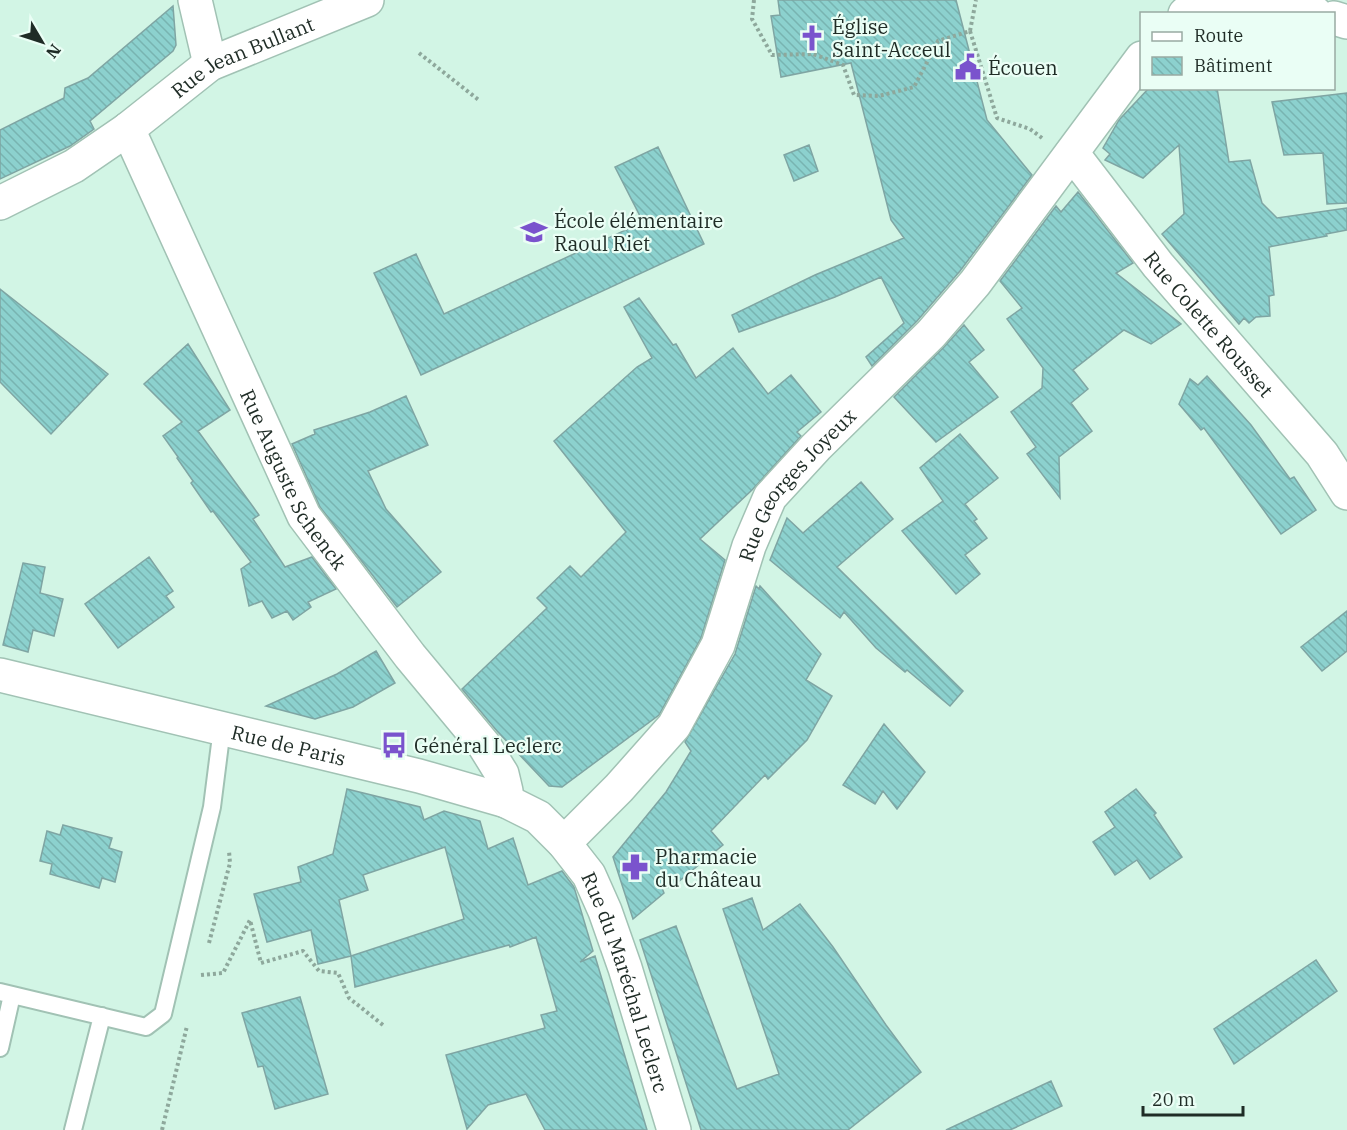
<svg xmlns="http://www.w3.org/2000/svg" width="1347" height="1130" viewBox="0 0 1347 1130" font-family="'IBM Plex Serif',serif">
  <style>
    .building { fill: url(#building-back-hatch); stroke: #7fa5a3; stroke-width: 1.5; fill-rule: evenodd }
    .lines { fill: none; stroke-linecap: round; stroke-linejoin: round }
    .service-casing { stroke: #a1c2b4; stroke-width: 20 }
    .minor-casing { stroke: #a1c2b4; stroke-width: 36 }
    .secondary-casing { stroke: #a1c2b4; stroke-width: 36 }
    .path { stroke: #8ea89c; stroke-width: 4; stroke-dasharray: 3 3; stroke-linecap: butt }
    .service { stroke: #fff; stroke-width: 16 }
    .minor { stroke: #fff; stroke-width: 33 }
    .secondary { stroke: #fff; stroke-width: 33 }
    .labels { text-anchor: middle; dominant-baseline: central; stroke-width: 4.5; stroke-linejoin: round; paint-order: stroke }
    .poi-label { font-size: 20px; fill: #1f2c26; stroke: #eafef5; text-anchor: start }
    .street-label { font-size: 20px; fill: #1f2c26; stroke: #eafef5 }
  </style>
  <defs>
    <pattern id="building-back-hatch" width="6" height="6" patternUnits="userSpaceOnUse" patternTransform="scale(1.5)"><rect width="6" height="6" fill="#8cd1ce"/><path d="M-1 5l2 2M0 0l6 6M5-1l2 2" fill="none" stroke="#78b4b1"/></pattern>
  </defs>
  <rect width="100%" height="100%" fill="#d2f5e5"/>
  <!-- building -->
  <path class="building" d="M778,0H956L987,120L1032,175L960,271L917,321L872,366L866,357L904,323L881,277L835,297L739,332L732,315L815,275L904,238L891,220L851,63L781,77L771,16L780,15Z
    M173,6L176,45L173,51L90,121L94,129L70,146L0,179V130L64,98L65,88L88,78Z
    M1149,88H1217L1229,162L1250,160L1262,203L1277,218L1347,208V230L1326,234L1327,236L1269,247L1274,295L1269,296L1270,316L1256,317L1249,323L1244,318L1239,324L1162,234L1184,214L1179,145L1143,178L1105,160L1110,154L1103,148L1119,120Z
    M1347,93V203L1327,204L1323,153L1284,155L1272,102Z
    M809,145L818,171L794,181L784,155Z
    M658,147L704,244L421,375L374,273L416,254L444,314L643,222L615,167Z
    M1078,192L1133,263L1116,273L1181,324L1151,344L1124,330L1073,370L1088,389L1071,403L1092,431L1059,457L1060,498L1027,454L1036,447L1011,412L1042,388L1043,368L1007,319L1022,308L1000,281L1056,206L1061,212Z
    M0,289L108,374L51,434L0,382Z
    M639,298L673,345L676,344L696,378L733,348L768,394L791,375L821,412L797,432L801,436L752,490L700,539L725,560L701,638L659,715L562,787L549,786L497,731L462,689L547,608L537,598L570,566L581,577L626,532L554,441L637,367L652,358L624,307Z
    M964,325L984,350L969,362L998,397L936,442L894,397L944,347Z
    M188,344L230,410L198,431L259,515L253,519L285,567L312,557L336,589L308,602L311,607L293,620L287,611L272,618L262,601L249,606L241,569L251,562L213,511L211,512L191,483L193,481L177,458L178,457L163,436L182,422L144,384Z
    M1207,376L1251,425L1290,479L1294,477L1316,510L1281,534L1204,428L1201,430L1179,404L1190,379L1198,385Z
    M406,396L428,445L368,471L386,509L441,572L397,607L320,507L292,444L315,434L314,430L370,412Z
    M960,434L998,478L965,504L977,519L974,521L987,538L965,555L980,574L956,594L902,531L943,501L920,468Z
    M861,482L893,519L837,567L963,691L950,706L907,670L905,672L876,648L844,612L840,618L770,560L787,518L803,533Z
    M149,557L173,591L166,596L174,607L118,648L85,604Z
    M23,563L45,567L40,593L63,599L54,636L33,630L28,652L3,645Z
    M756,586L759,589L760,586L821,654L806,680L832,696L807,740L768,779L765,775L711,831L723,845L672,887L662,888L664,893L633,919L613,857L666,792L691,751L685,742L735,654Z
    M1347,611V651L1322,671L1301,647Z
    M376,651L395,683L353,707L315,719L266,706L337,674Z
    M884,724L925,772L897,809L883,791L875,804L843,785Z
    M347,789L420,807L424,820L444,811L480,821L488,849L513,838L528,885L562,871L574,887L593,951L580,962L595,956L647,1130H545L526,1094L488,1105L467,1129L446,1055L545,1028L541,1015L557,1011L536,937L510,947L509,945L355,987L351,956L318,964L311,930L267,942L254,894L301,882L298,867L333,854ZM445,847L464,919L351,956L339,900L368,890L363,875Z
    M1136,789L1156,813L1154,815L1182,857L1150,879L1137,860L1115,875L1093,842L1115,827L1105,812Z
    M63,825L112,838L109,848L122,852L115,882L102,878L99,888L50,874L52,864L40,861L47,831L60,835Z
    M752,898L763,930L800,904L833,947L886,1025L921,1072L848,1130H701L640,940L676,926L737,1089L779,1074L723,909Z
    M1316,960L1337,991L1234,1064L1214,1029Z
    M300,997L328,1094L275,1109L263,1066L258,1067L242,1013Z
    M1051,1081L1062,1106L1010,1130H946Z"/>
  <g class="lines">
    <!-- service casing -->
    <g class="service-casing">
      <path id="service" d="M0,992L146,1027L163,1014L212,807L222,728
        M0,1048L12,995
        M73,1130L102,1016"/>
    </g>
    <!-- minor casing -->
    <g class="minor-casing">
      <g id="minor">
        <path d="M195,0L210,64"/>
        <path id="s1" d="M128,129L304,516L410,656L484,745L502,774L506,791V801"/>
        <path id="s2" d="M1072,153L1158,265L1322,454L1347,493"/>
        <path id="s3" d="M0,203L74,166L128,129L210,64L367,0"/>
      </g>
    </g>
    <!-- secondary casing -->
    <g class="secondary-casing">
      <g id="secondary">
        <path d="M1185,14L1200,1H1272L1316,14"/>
        <path d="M1334,18L1347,22"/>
        <path id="s4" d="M0,675L419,776L506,801L538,817L564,843L589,875L605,911L625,968L674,1130"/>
        <path id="s5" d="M564,843L619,788L674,726L718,645L749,546L770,497L816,447L931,334L975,283L1142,58"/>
      </g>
    </g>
    <!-- path -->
    <path class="path" d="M754,0L752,19L772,55L813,54L843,65L854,95L879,96L914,87L938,41L970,31L976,0
      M970,31L997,118L1030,129L1042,138
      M419,53L480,101
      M209,943L230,863L229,851
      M201,975L223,973L250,920L261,963L303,951L319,971L338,973L349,998L383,1025
      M162,1130L187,1026"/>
    <!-- service -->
    <use href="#service" class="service"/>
    <!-- minor -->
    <use href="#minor" class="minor"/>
    <!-- secondary -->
    <use href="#secondary" class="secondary"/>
  </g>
  <!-- icons -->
  <defs>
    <g id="church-bare" transform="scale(2.07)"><path d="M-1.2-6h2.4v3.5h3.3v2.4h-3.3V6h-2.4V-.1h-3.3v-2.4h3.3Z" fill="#7a53cd" stroke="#eafef5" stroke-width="2.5" paint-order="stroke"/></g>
    <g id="civic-bare" transform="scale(2.07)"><path d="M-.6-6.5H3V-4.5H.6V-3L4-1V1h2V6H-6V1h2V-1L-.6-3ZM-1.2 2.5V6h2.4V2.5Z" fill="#7a53cd" stroke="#eafef5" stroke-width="2.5" paint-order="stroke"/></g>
    <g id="school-bare" transform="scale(2.07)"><path d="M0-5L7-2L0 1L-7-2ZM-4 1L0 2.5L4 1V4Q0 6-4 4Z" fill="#7a53cd" stroke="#eafef5" stroke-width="2.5" paint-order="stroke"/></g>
    <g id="bus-bare" transform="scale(2.07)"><path d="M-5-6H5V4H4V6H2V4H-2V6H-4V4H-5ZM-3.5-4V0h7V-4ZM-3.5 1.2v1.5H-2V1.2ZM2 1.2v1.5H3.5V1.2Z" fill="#7a53cd" stroke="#eafef5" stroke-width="2.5" paint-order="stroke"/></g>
    <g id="pharmacy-bare" transform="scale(2.07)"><path d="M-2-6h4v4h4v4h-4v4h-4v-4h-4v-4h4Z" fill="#7a53cd" stroke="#eafef5" stroke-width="2.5" paint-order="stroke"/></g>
  </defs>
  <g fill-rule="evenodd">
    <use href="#church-bare" x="812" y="38"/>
    <use href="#civic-bare" x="968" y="67"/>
    <use href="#school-bare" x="534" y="232"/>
    <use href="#bus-bare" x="394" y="745"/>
    <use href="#pharmacy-bare" x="635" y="867"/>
  </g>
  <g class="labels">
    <!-- poi labels -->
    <g class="poi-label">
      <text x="832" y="26">Église<tspan x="832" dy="23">Saint-Acceul</tspan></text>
      <text x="988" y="67">Écouen</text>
      <text x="554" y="220">École élémentaire<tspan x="554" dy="23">Raoul Riet</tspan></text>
      <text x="414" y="745">Général Leclerc</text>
      <text x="655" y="856">Pharmacie<tspan x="655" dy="23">du Château</tspan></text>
    </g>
    <!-- street labels -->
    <g class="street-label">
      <text stroke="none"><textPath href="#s3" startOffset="285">Rue Jean Bullant</textPath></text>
      <text stroke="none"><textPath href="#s2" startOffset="219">Rue Colette Rousset</textPath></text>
      <text stroke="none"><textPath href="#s1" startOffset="388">Rue Auguste Schenck</textPath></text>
      <text stroke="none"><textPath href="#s5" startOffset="435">Rue Georges Joyeux</textPath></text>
      <text stroke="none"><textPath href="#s4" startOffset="297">Rue de Paris</textPath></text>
      <text stroke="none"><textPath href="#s4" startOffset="748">Rue du Maréchal Leclerc</textPath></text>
    </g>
  </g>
  <!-- legend -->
  <rect x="1140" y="12" width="195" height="78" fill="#eafef5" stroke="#99aaa2" stroke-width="1.5"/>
  <rect x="1152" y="32" width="30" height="9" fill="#ffffff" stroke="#99aaa2" stroke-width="1.5"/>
  <text x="1194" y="42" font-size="18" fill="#1f2c26">Route</text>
  <rect x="1152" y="57" width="30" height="18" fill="url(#building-back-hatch)" stroke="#99aaa2" stroke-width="1.5"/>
  <text x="1194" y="72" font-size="18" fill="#1f2c26">Bâtiment</text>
  <!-- north arrow -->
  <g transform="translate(42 42) rotate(129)" stroke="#eafef5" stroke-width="4.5" paint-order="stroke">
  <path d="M0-4.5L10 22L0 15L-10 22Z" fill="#1f2c26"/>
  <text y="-9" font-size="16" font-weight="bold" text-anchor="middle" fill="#1f2c26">N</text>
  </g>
  <!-- scale -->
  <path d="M1143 1106v9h100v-9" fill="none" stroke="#1f2c26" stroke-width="3"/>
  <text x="1152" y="1106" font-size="18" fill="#1f2c26" stroke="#eafef5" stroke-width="4.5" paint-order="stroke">20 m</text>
</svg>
